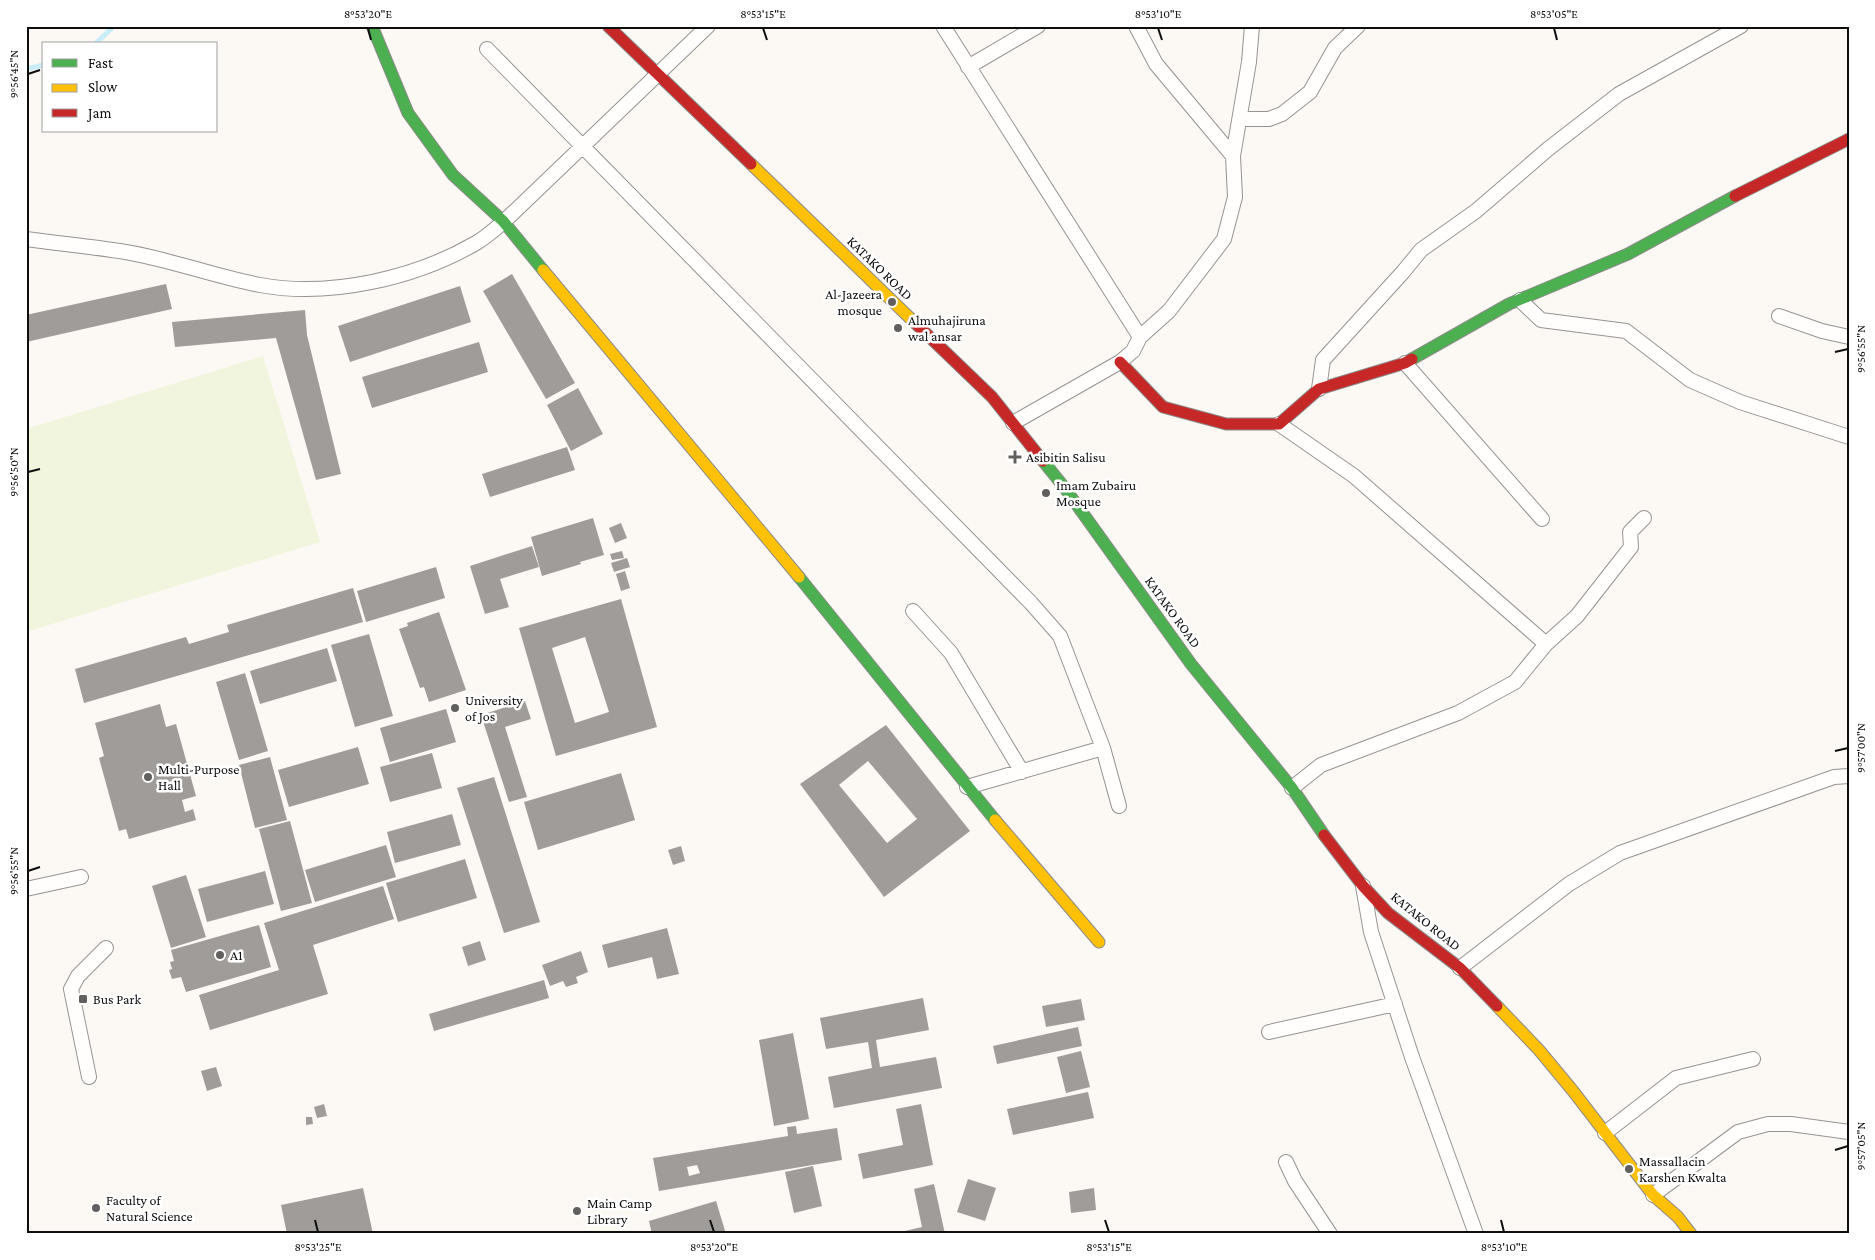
<svg xmlns="http://www.w3.org/2000/svg" width="1875" height="1260" viewBox="0 0 1875 1260" font-family="'Crimson Pro',serif">
  <style>
    .pitch { fill: #f2f5dd }
    .lines { fill: none; stroke-linecap: round; stroke-linejoin: round }
    .stream { stroke: #caecf6; stroke-width: 5 }
    .building { fill: #9f9c99; fill-rule: evenodd }
    .street-casing { stroke: #959492; stroke-width: 16 }
    .fast-casing { stroke: #8c8a88; stroke-width: 13 }
    .slow-casing { stroke: #8c8a88; stroke-width: 13 }
    .jam-casing { stroke: #8c8a88; stroke-width: 13 }
    .street { stroke: #fffefd; stroke-width: 14 }
    .fast { stroke: #4caf50; stroke-width: 11 }
    .slow { stroke: #ffc107; stroke-width: 11 }
    .jam { stroke: #c62828; stroke-width: 11 }
    .ticks { fill: none; stroke: #0e0e0e; stroke-width: 2 }
    .poi-dot { fill: #61605e; stroke: #fff; stroke-width: 2 }
    .labels { text-anchor: middle; dominant-baseline: central; stroke-width: 5; stroke-linejoin: round; paint-order: stroke }
    .street-label { font-size: 14px; fill: #0e0e0e; stroke: #fff }
    .poi-label { font-size: 14px; fill: #0e0e0e; stroke: #fff; text-anchor: start }
    .neatline { fill: none; stroke: #0e0e0e; stroke-width: 2 }
    .ticks-label { font-size: 12px; text-anchor: middle; fill: #0e0e0e }
  </style>
  <rect width="100%" height="100%" fill="#fcf9f4"/>
  <!-- pitch -->
  <path class="pitch" d="M263,356L320,542L26,632V429Z"/>
  <g class="lines">
    <!-- stream -->
    <path class="stream" d="M95,44L114,26
      M26,69L44,65"/>
  </g>
  <!-- building -->
  <path class="building" d="M512,274L575,383L546,399L483,291Z
    M166,284L172,309L26,342V315Z
    M460,286L471,322L350,362L338,326Z
    M305,310L307,335L341,474L316,480L276,338L175,347L172,322Z
    M479,342L488,372L372,408L362,377Z
    M578,388L603,434L571,451L547,405Z
    M567,447L575,470L490,497L482,474Z
    M593,518L604,555L580,562L581,564L542,576L531,537Z
    M621,523L627,538L615,543L609,528Z
    M532,546L539,567L500,579L509,607L485,614L470,566Z
    M622,551L624,558L612,560L610,554Z
    M627,558L630,567L614,572L611,563Z
    M436,567L445,598L366,622L357,591Z
    M625,571L630,588L621,591L616,574Z
    M353,588L363,622L84,703L75,669L186,637L189,644L229,632L227,625Z
    M621,599L657,727L556,756L519,628ZM585,637L609,712L575,723L552,648Z
    M439,612L466,690L429,702L424,687L420,688L399,629L408,626L407,623Z
    M369,634L393,716L355,727L331,645Z
    M327,648L337,681L260,704L250,671Z
    M245,673L268,751L239,760L216,682Z
    M525,701L531,719L505,727L527,797L509,802L481,715Z
    M160,704L166,727L176,724L196,796L182,800L185,812L193,809L196,820L129,839L126,829L119,831L99,758L104,756L95,723Z
    M446,709L456,742L390,762L380,728Z
    M886,725L970,831L884,897L800,784ZM868,761L917,819L887,843L839,785Z
    M358,747L369,784L289,807L278,770Z
    M432,753L442,788L390,802L380,767Z
    M270,757L287,820L255,828L239,765Z
    M621,773L635,820L538,850L524,802Z
    M494,777L540,922L504,933L457,788Z
    M452,814L461,845L395,863L387,832Z
    M290,821L312,903L281,911L259,829Z
    M386,845L396,877L315,902L305,870Z
    M681,846L685,861L673,865L668,850Z
    M465,859L477,898L398,922L386,883Z
    M265,871L274,904L207,922L198,889Z
    M186,875L206,937L171,948L152,886Z
    M383,886L394,919L313,945L328,994L210,1030L199,995L279,970L264,923Z
    M259,925L271,967L186,992L181,977L172,979L169,970L172,969L170,962L174,961L171,950Z
    M667,928L679,974L657,979L652,957L608,968L602,945Z
    M480,941L486,960L468,966L462,947Z
    M581,951L588,972L576,977L578,983L566,987L563,981L550,986L542,965Z
    M544,980L549,998L434,1031L429,1014Z
    M923,998L929,1030L876,1040L880,1067L936,1057L942,1088L834,1108L828,1077L872,1068L868,1042L826,1049L820,1018Z
    M1081,999L1085,1020L1046,1027L1042,1006Z
    M1078,1027L1082,1046L997,1064L993,1046Z
    M793,1033L809,1119L774,1126L759,1040Z
    M1081,1051L1090,1087L1066,1093L1057,1057Z
    M216,1067L222,1086L207,1091L201,1071Z
    M1088,1092L1094,1118L1013,1135L1007,1109Z
    M324,1104L327,1116L317,1118L314,1107Z
    M921,1104L933,1165L863,1179L858,1154L903,1145L896,1109Z
    M306,1117H312L313,1124L306,1125Z
    M796,1126L797,1134L837,1128L842,1160L659,1191L653,1158L788,1136L787,1127ZM697,1165L700,1173L689,1176L687,1167Z
    M813,1166L822,1206L794,1213L785,1172Z
    M968,1179L996,1188L985,1221L957,1212Z
    M934,1184L945,1234H892L922,1227L914,1189Z
    M363,1188L373,1234H287L281,1205Z
    M1094,1188L1096,1210L1071,1213L1069,1192Z
    M716,1201L726,1234H652L649,1221Z"/>
  <g class="lines">
    <!-- street casing -->
    <g class="street-casing">
      <path id="street" d="M943,26L1140,337
        M1136,26L1156,64L1233,156
        M487,49L1031,603L1060,636L1103,748L1119,806
        M968,67L1038,26
        M1240,119H1269L1282,114L1310,92L1335,48L1358,26
        M26,239C61,244 97,247 131,253C175,261 217,277 260,285C330,298 416,278 476,243C490,235 502,223 514,212L708,26
        M1520,300L1541,320L1626,331L1690,380L1740,402L1849,437
        M1779,316L1822,331L1849,337
        M1405,363L1542,519
        M1319,389L1323,360L1403,272L1421,250L1476,211L1548,149L1619,94L1741,26
        M1013,423L1120,362L1133,351L1140,337L1169,311L1224,239L1235,197L1233,156L1249,62L1252,26
        M1279,424L1354,476L1546,644
        M913,611L951,653L1022,772
        M967,787L1103,748
        M1292,788L1321,765L1458,713L1515,682L1546,644L1577,616L1631,547L1630,532L1644,518
        M1363,886L1371,932L1412,1057L1476,1234
        M26,889L81,877
        M1460,968L1569,884L1620,853L1834,777L1849,776
        M1269,1032L1395,1004
        M89,1077L71,989L78,976L106,948
        M1605,1133L1676,1078L1753,1059
        M1286,1162L1295,1181L1330,1234
        M1653,1195L1738,1132L1768,1124H1791L1849,1132"/>
    </g>
    <!-- fast casing -->
    <g class="fast-casing">
      <path id="fast" d="M372,26L408,113L453,175L503,221L543,270
        M1412,359L1509,304L1628,254L1735,196
        M1043,461L1064,487L1191,664L1292,788L1324,835
        M799,577L995,820"/>
    </g>
    <!-- slow casing -->
    <g class="slow-casing">
      <path id="slow" d="M751,164L913,321
        M543,270L799,577
        M995,820L1099,942
        M1497,1006L1539,1050L1573,1091L1653,1195L1678,1217L1691,1234"/>
    </g>
    <!-- jam casing -->
    <g class="jam-casing">
      <path id="jam" d="M608,26L751,164
        M1735,196L1849,139
        M913,321L992,397L1043,461
        M1120,362L1163,407L1226,424H1279L1319,389L1405,363L1412,359
        M1324,835L1363,886L1388,913L1460,968L1497,1006"/>
    </g>
    <!-- street -->
    <use href="#street" class="street"/>
    <!-- fast -->
    <use href="#fast" class="fast"/>
    <!-- slow -->
    <use href="#slow" class="slow"/>
    <!-- jam -->
    <use href="#jam" class="jam"/>
  </g>
  <!-- ticks -->
  <path class="ticks" d="M368,28L371,40M763,28L767,40M1158,28L1162,40M1554,28L1557,40M28,74L40,70M1835,352L1848,349M28,472L40,469M1835,751L1848,748M28,871L40,867M1835,1150L1848,1146M315,1220L318,1232M710,1220L714,1232M1105,1220L1109,1232M1501,1220L1504,1232"/>
  <!-- markers -->
  <g class="poi-dot">
    <circle cx="892" cy="302" r="5"/>
    <circle cx="898" cy="328" r="5"/>
    <path d="M1012.5 449.5h5v5h5v5h-5v5h-5v-5h-5v-5h5z"/>
    <circle cx="1046" cy="493" r="5"/>
    <circle cx="455" cy="708" r="5"/>
    <circle cx="148" cy="777" r="5"/>
    <circle cx="220" cy="955" r="5"/>
    <rect x="78" y="994" width="10" height="10" rx="2.5"/>
    <circle cx="1629" cy="1169" r="5"/>
    <circle cx="96" cy="1208" r="5"/>
    <circle cx="577" cy="1211" r="5"/>
  </g>
  <g class="labels">
    <!-- street labels -->
    <g class="street-label">
      <text transform="translate(880 268) rotate(44)">KATAKO ROAD</text>
      <text transform="translate(1173 612) rotate(54)">KATAKO ROAD</text>
      <text transform="translate(1426 921) rotate(39)">KATAKO ROAD</text>
    </g>
    <!-- poi labels -->
    <g class="poi-label">
      <text x="882" y="294" text-anchor="end">Al-Jazeera<tspan x="882" dy="16">mosque</tspan></text>
      <text x="908" y="320">Almuhajiruna<tspan x="908" dy="16">wal ansar</tspan></text>
      <text x="1026" y="457">Asibitin Salisu</text>
      <text x="1056" y="485">Imam Zubairu<tspan x="1056" dy="16">Mosque</tspan></text>
      <text x="465" y="700">University<tspan x="465" dy="16">of Jos</tspan></text>
      <text x="158" y="769">Multi-Purpose<tspan x="158" dy="16">Hall</tspan></text>
      <text x="230" y="955">A1</text>
      <text x="93" y="999">Bus Park</text>
      <text x="1639" y="1161">Massallacin<tspan x="1639" dy="16">Karshen Kwalta</tspan></text>
      <text x="106" y="1200">Faculty of<tspan x="106" dy="16">Natural Science</tspan></text>
      <text x="587" y="1203">Main Camp<tspan x="587" dy="16">Library</tspan></text>
    </g>
  </g>
  <!-- border -->
  <rect width="1875" height="1260" fill="none" stroke="#ffffff" stroke-width="55"/>
  <!-- legend -->
  <rect x="42" y="42" width="175" height="90" fill="#ffffff" stroke="#9f9f9f"/>
  <rect x="52" y="59" width="25" height="8" fill="#4caf50" stroke="#9f9f9f"/>
  <text x="88" y="68" font-size="15" fill="#0e0e0e">Fast</text>
  <rect x="52" y="84" width="25" height="8" fill="#ffc107" stroke="#9f9f9f"/>
  <text x="88" y="92" font-size="15" fill="#0e0e0e">Slow</text>
  <rect x="52" y="109" width="25" height="8" fill="#c62828" stroke="#9f9f9f"/>
  <text x="88" y="118" font-size="15" fill="#0e0e0e">Jam</text>
  <rect x="28" y="28" width="1820" height="1204" class="neatline"/>
  <g class="ticks-label">
    <text x="368" y="18">8°53'20"E</text>
    <text x="763" y="18">8°53'15"E</text>
    <text x="1158" y="18">8°53'10"E</text>
    <text x="1554" y="18">8°53'05"E</text>
    <text transform="translate(14 74) rotate(-90)" y="4">9°56'45"N</text>
    <text transform="translate(1861 349) rotate(-90)" y="4">9°56'55"N</text>
    <text transform="translate(14 472) rotate(-90)" y="4">9°56'50"N</text>
    <text transform="translate(1861 748) rotate(-90)" y="4">9°57'00"N</text>
    <text transform="translate(14 871) rotate(-90)" y="4">9°56'55"N</text>
    <text transform="translate(1861 1146) rotate(-90)" y="4">9°57'05"N</text>
    <text x="318" y="1251">8°53'25"E</text>
    <text x="714" y="1251">8°53'20"E</text>
    <text x="1109" y="1251">8°53'15"E</text>
    <text x="1504" y="1251">8°53'10"E</text>
  </g>
</svg>
